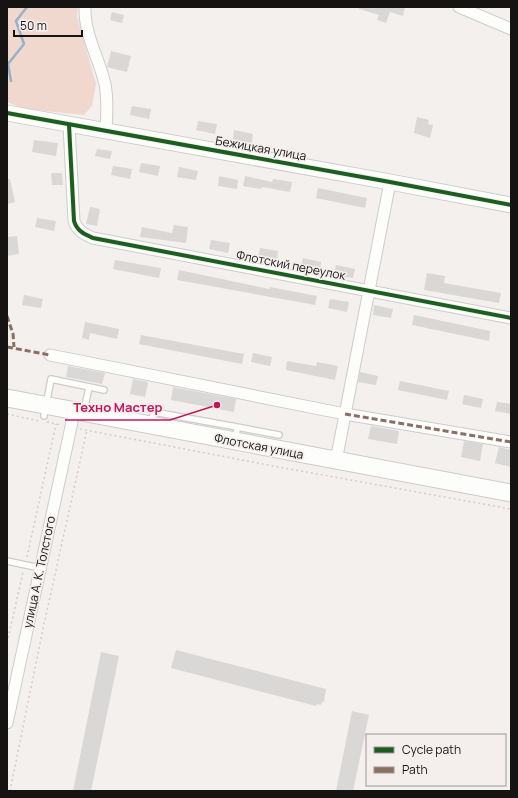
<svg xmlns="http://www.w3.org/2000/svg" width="518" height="798" viewBox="0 0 518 798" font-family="Manrope,sans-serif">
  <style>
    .green { fill: #f1d8ce }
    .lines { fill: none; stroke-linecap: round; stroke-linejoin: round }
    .stream { stroke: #99b1c8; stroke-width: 2.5 }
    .building { fill: #dad8d7 }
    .lane-casing { stroke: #ceccca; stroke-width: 8 }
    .street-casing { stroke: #ceccca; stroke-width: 13 }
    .secondary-casing { stroke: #ceccca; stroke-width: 17 }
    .primary-casing { stroke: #ceccca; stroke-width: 19 }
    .path { stroke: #cfcfcf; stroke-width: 1.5; stroke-dasharray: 2 3; stroke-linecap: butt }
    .lane { stroke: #fdfdfc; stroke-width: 5.5 }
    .street { stroke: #fdfdfc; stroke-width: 11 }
    .secondary { stroke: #fdfdfc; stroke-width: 15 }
    .primary { stroke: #fdfdfc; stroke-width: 17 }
    .quiet { stroke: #8d6e63; stroke-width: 3; stroke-dasharray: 6 3; stroke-linecap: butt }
    .cycleway-casing { stroke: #f4efed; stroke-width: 6 }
    .cycleway { stroke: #1b5e20; stroke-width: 4 }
    .labels { text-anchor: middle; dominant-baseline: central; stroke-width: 3.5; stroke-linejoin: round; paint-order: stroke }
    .street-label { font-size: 12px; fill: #151413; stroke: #f4efed }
    .leader { fill: none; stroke: #c2185b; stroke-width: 1.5 }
    .callout-dot { fill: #c2185b; stroke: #f4efed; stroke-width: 1.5 }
    .callout-label { font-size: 13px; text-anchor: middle; font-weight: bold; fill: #c2185b; stroke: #f4efed; stroke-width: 3.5; stroke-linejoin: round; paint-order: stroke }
  </style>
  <rect width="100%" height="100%" fill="#f3f0ee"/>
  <!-- green -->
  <path class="green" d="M7,7H78L77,16L96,84L92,106L84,115L25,109L7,102Z"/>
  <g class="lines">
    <!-- stream -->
    <path class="stream" d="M11,81L8,64L24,44L16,21L27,7"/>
  </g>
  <!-- building -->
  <path class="building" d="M359,7H405L403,16L390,12L386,23L377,20L379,15L359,9Z
    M112,12L124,15L122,23L110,20Z
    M111,51L131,56L127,72L107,67Z
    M132,106L151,109L149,119L130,115Z
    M417,117L429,120L428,124L433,125L430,138L414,133Z
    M198,121L217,124L215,134L196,130Z
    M234,130L253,134L252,143L233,140Z
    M34,140L58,143L56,156L32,152Z
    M97,149L112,151L110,159L95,156Z
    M141,163L160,166L158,176L139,172Z
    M113,166L132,169L130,179L111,175Z
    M179,167L198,171L196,180L177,177Z
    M51,173H62L63,185H52Z
    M219,176L238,180L237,189L218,186Z
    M245,176L272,182L273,179L292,182L290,192L262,187L261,189L243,186Z
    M7,179H10L15,202L7,204Z
    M318,188L367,198L365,208L316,198Z
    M90,207L100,209L97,226L86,224Z
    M37,218L56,221L54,231L35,227Z
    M174,225L188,227L186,243L140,237L142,227L172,233Z
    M17,236L19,254L7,256V237Z
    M211,240L230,243L228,253L209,249Z
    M260,248L278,251L277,261L258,257Z
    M303,258L321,262L320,271L301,268Z
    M115,260L161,268L159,278L113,269Z
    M336,265L355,269L353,278L334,275Z
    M179,270L269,289L270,287L317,296L315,305L177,280Z
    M427,273L445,276L444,283L501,293L499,303L424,290Z
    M24,295L43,299L41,308L22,305Z
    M330,299L349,302L347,312L328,308Z
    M374,305L393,309L391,318L373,315Z
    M414,315L490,331L489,341L412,325Z
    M85,322L119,329L117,339L90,333L89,340L82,338Z
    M141,335L244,354L242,364L139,344Z
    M253,353L272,357L270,366L251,362Z
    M287,361L316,366L317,362L338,366L335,380L286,370Z
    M68,366L105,373L102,384L66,377Z
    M360,372L378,376L376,385L358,382Z
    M133,379L148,382L145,397L130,394Z
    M400,381L449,391L447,400L398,390Z
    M173,387L236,399L234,412L171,400Z
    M464,395L483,399L481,408L462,404Z
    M497,402L511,404V414L495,411Z
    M371,426L399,431L397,444L368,439Z
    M464,441L483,444L480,461L461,457Z
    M499,447L511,450V467L495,463Z
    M176,650L326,689L324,702L323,701L321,705L317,704L316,706L171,668Z
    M101,652L119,656L91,791H73Z
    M352,711L369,715L353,791H336Z"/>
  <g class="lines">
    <!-- lane casing -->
    <g class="lane-casing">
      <path id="lane" d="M84,411L89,387
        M44,416L51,379L104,390
        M151,422L154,412L237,427
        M236,439L237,427L279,435
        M7,561L40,568"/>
    </g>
    <!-- street casing -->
    <g class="street-casing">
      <path id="street" d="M85,7C84,34 99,58 105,84C108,99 107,115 106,130
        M459,7L511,29
        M69,125L74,221C77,231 84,234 93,238L511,318
        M50,355L345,414L511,442
        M336,461L390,182
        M7,723L72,422"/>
    </g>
    <!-- secondary casing -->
    <g class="secondary-casing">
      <path id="secondary" d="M7,113L390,182L511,205"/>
    </g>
    <!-- primary casing -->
    <g class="primary-casing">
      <path id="primary" d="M7,398L511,493"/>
    </g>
    <!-- path -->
    <path class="path" d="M7,414L39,421
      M47,422L61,425
      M80,429L284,468L511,509
      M27,557L56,424
      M7,643L23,572
      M10,791L44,624L87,430"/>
    <!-- lane -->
    <use href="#lane" class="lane"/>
    <!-- street -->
    <use href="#street" class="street"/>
    <!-- secondary -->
    <use href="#secondary" class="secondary"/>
    <!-- primary -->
    <use href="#primary" class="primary"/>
    <!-- quiet -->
    <path class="quiet" d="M7,316L13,334L14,347
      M7,347L50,355
      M345,414L511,442"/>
    <!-- cycleway casing -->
    <g class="cycleway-casing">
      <path id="cycleway" d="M7,113L390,182L511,205
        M69,125L74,221C77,231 84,234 93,238L511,318"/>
    </g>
    <!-- cycleway -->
    <use href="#cycleway" class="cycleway"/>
  </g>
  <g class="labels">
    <!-- street labels -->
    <g class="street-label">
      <text transform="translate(261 148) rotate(10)">Бежицкая улица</text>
      <text transform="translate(291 265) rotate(11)">Флотский переулок</text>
      <text transform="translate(259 446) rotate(11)">Флотская улица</text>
      <text transform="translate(39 572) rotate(-78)">улица А. К. Толстого</text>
    </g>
  </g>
  <!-- callouts -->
  <path class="leader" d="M217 405L170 420H65"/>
  <circle class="callout-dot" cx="217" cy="405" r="4"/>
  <g class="callout-label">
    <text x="118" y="412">Техно Мастер</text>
  </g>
  <!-- border -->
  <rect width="518" height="798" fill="none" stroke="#151413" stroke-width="16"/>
  <!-- legend -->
  <rect x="366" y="734" width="140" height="52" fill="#f4efed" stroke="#9b9796"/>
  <rect x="374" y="747" width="20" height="6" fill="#1b5e20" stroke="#9b9796"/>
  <text x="402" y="754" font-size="12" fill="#151413">Cycle path</text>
  <rect x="374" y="767" width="20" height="6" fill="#8d6e63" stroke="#9b9796"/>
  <text x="402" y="774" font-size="12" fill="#151413">Path</text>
  <!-- scale -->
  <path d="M14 30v6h68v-6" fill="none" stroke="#151413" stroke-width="2"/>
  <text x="20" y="30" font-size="12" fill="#151413" stroke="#f4efed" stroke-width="3" paint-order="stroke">50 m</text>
</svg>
